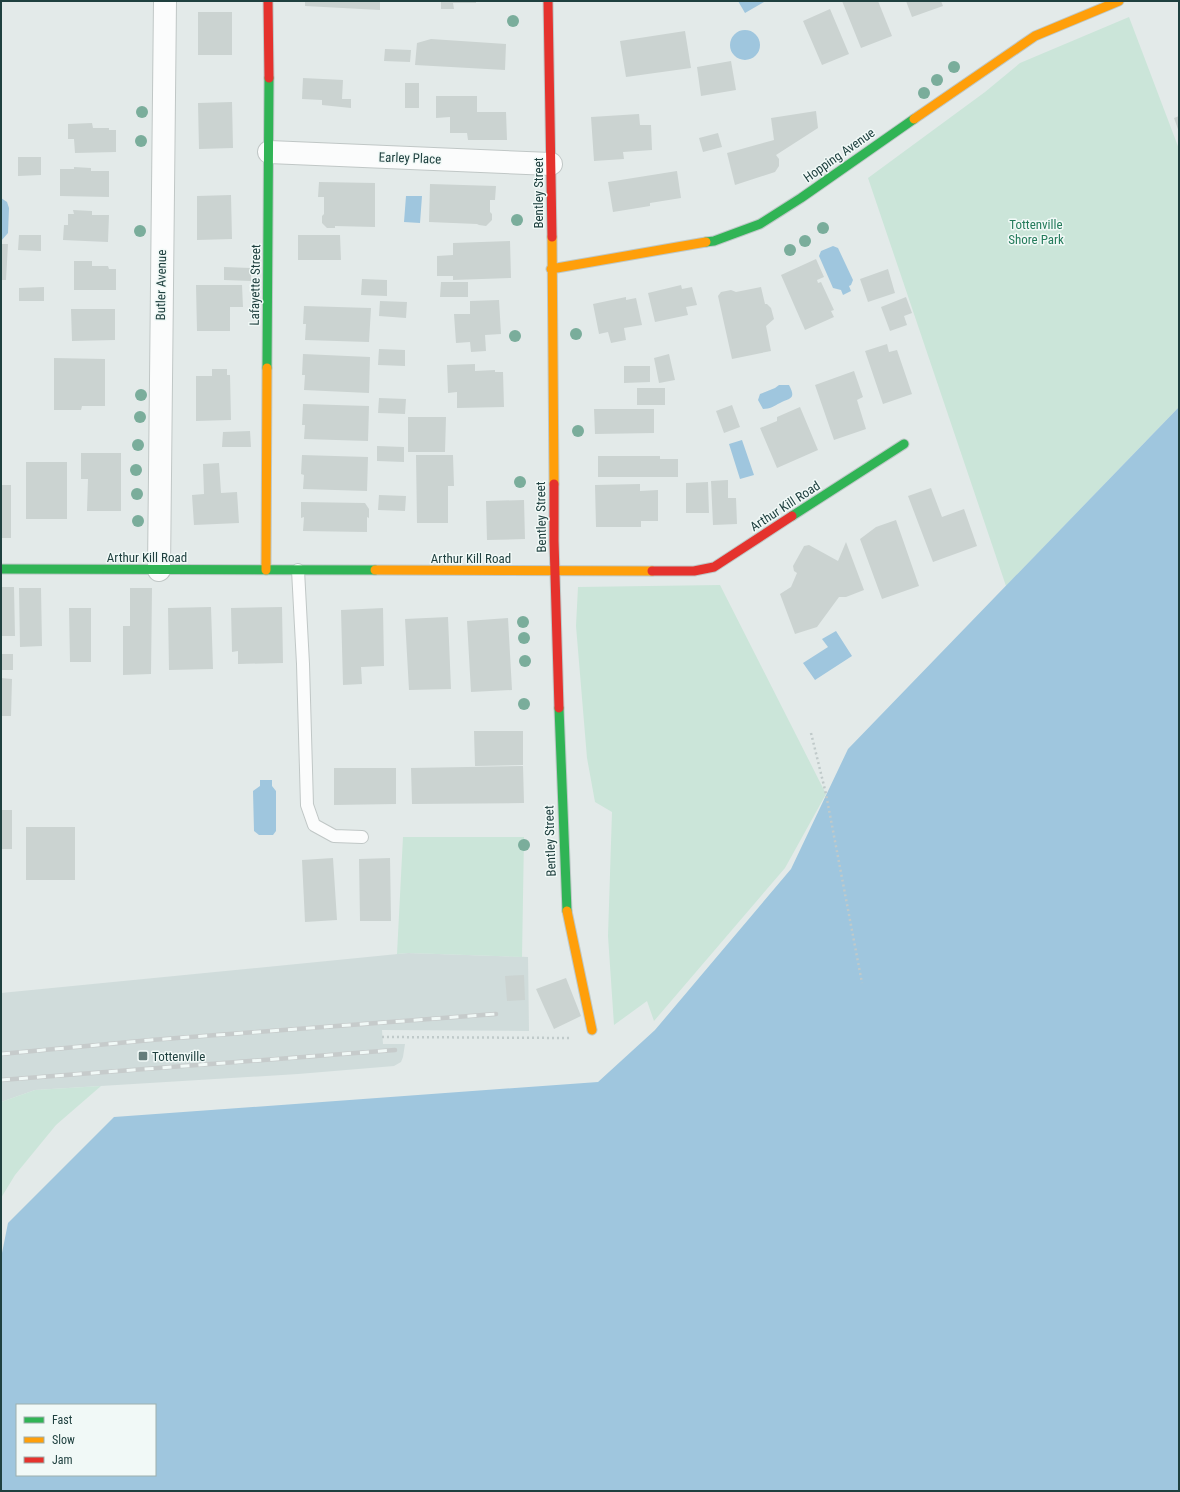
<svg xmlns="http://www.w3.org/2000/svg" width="1180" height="1492" viewBox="0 0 1180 1492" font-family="'Roboto Condensed',sans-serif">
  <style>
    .built { fill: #d0dcdb }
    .green { fill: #cbe5d9 }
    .water { fill: #9fc6de; fill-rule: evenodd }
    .building { fill: #cbd3d1 }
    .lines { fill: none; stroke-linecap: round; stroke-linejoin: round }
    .lane-casing { stroke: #c0c7c6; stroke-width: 14 }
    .street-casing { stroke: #c0c7c6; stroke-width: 24 }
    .fast-casing { stroke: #bec8c7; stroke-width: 11 }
    .slow-casing { stroke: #bec8c7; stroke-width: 11 }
    .jam-casing { stroke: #bec8c7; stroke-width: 11 }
    .path { stroke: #c0caca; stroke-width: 2.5; stroke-dasharray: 2 3; stroke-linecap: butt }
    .lane { stroke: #fbfcfc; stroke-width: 12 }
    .street { stroke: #fbfcfc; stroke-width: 22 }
    .fast { stroke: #30b455; stroke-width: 9 }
    .slow { stroke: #ff9f0a; stroke-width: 9 }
    .jam { stroke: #e5322d; stroke-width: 9 }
    .rail-casing { stroke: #c6cbcb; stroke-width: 4.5 }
    .rail { stroke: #f1f9f7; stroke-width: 3; stroke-dasharray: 9; stroke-linecap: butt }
    .tree { fill: #7aad9b }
    .poi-dot { fill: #647c7a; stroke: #f1f9f7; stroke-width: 1.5 }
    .labels { text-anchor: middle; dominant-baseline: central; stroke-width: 3; stroke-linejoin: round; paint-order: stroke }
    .street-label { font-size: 13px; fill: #1f403f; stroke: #f1f9f7 }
    .park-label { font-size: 13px; fill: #247b5b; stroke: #f1f9f7 }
    .poi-label { font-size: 13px; fill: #1f403f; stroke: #f1f9f7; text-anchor: start }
  </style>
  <rect width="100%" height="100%" fill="#e3eae9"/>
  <!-- built -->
  <path class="built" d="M408,953L528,957L529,1031L382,1030L383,1044H405L403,1057L401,1062L394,1066L298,1074L35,1090L1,1102V993Z"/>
  <!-- green -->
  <path class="green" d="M1129,17L1179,149V407L1006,586L868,178L985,92L1020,63Z
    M720,585L826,794L785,868L654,1021L647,1001L614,1025L608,936L612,812L595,802L587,758L576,626L578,587Z
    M403,837H524L522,957L408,953L397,954Z
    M101,1086L56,1125L15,1175L1,1198V1102L35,1090Z"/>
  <!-- water -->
  <path class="water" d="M738,1H763L764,2L745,13Z
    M730 45a15 15 0 1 1 30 0a15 15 0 1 1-30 0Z
    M406,196H422L420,223L404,222Z
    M1,198L7,202L9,208L8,233L1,241Z
    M833,246L838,248L853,280L851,285L849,286L851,291L843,295L841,290L833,288L819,256L821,251Z
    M779,385H789C797,400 789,398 780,403C774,406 770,409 763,409L758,400L760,394L775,388Z
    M1179,407V1491H1V1258L8,1223L114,1117L598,1082L655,1030L791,869L848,749ZM17,1405H155V1475H17Z
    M742,440L754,475L740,479L729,444Z
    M836,631L852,656L815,680L803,663L828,647L822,639Z
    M260,780H272V786L276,791V831L273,835H259L254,831L253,791L260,786Z"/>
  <!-- building -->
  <path class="building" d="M305,1H380V10L305,6Z
    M441,1H476V3H453L454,9H441Z
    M842,1H878L892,36L861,48Z
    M906,1H941L943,6L912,17Z
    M830,9L849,54L822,65L803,21Z
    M198,12H232V55H198Z
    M685,31L691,68L626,77L620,41Z
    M431,39L506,44L505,70L415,65L417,43Z
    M385,49L411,50L410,62L384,61Z
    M731,61L736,90L701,96L697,67Z
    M303,78L343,80L342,99H351V108L322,105V100L302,99Z
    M405,83H419V108H405Z
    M436,96H477V112H506L507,140H468L467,133H450V117L436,118Z
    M232,102L233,148L199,149L198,103Z
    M816,111L818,128L776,155L779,159V166L775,172L735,185L727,153L774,140L771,118Z
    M639,114L640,125H651L652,150L623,152L624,159L594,161L591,117Z
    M1179,116V132L1174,118Z
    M92,123L93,128H109V130H116V152L75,153L74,139H68V124Z
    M718,133L722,147L703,152L699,138Z
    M18,157H41V175L18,176Z
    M74,167L91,168V171H109V197L60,196V169H74Z
    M677,171L681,198L650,203V206L613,212L608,182Z
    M319,182L375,183V227L335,226V228H327L322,223V216L324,214V197H318Z
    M430,184L496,186L495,200H490V212L492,214V220L486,226L479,225L477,224L429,222Z
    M231,195L232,239L197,240V196Z
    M73,210L92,211V215H109L108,242L63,240L64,225H68V214H74Z
    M19,235H41V251L18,250Z
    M298,235H340L341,260H298Z
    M510,241L511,278L453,280V276H437V256L453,255V243Z
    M1,244H8L6,280H1Z
    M816,259L824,277L817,280L818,283L821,282L834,310L831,311L834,317L805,330L781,275Z
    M74,261H92V266H108L109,269H116V290H74Z
    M224,267L251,268V281L224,280Z
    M888,269L895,293L868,302L860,279Z
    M362,279L387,280V296L361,295Z
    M441,282H468V297H440Z
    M196,285H242L243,307H230V331H197Z
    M681,285L682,289L692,287L697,305L686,307L688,315L655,322L648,293Z
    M44,287V301H19V288Z
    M761,287L765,304H767L771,308L774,319L766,326L771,351L732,359L718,296L721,292L731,290L736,292Z
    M626,297V300L636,298L642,325L624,328L626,340L611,343L608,332L599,334L593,304Z
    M906,297L912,313L904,316L907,325L890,331L881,307Z
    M499,300L501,334L485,335L486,351L471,352L470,342L456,343L454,314H470V301Z
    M380,301L407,302L406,318L379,316Z
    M304,306L371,308L369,342L305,340L306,324H303Z
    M71,309H115V340L72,341Z
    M887,344L889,352L897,350L912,394L883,404L865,351Z
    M379,349L405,350V366L378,365Z
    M303,354L370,357L369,393L304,390L305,375H302Z
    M669,354L675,380L659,383L654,358Z
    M54,358L105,359V406H82L81,410H54Z
    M475,364V371L495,370V372H503L504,407L457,408V392L448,393L447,365Z
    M624,366H650V382L624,383Z
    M212,369H227V375H230L231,420L196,421V376H212Z
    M854,371L863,397L857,400L866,429L834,440L815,385Z
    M637,388H665V405H637Z
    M379,398L406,399L405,414L378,413Z
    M303,404L369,406L368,441L304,439L305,425H302Z
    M732,405L740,427L724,433L716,411Z
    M800,407L818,450L777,468L760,428L777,421V417Z
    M594,409H654V433L595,434Z
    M408,417H446L445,452H408Z
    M250,431L251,447H222L223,432Z
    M377,446L404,447V462L377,461Z
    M81,453H121V511H87L88,479H81Z
    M302,455L368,457L367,491L303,489L304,475L301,474Z
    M416,455H453L454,486H448V523H417Z
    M598,456H660V459H678V477H598Z
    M26,462H67V519H26Z
    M219,463L221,493L237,492L239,523L194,525L192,495L204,494L203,464Z
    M728,480V498H736L737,524L713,525L711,481Z
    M708,482L709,513H686V483Z
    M640,484V491L658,490V521H641V527H596L595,485Z
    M1,485H11V538H1Z
    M931,488L942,517L964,509L977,546L933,562L908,496Z
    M379,495L406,496L405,511L378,510Z
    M524,500L525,539L487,540L486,501Z
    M301,502L365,503L369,509V518L367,517V532L303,531L304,517L301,518Z
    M896,520L919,586L882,599L860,539L876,527Z
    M846,542L864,590L846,597H839L817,627L795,634L780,594L791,587L797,573L794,571L793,566L803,548L804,546L809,545L838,561Z
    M1,587H14L15,636H1Z
    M19,588H41L42,646L20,647Z
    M130,588H152L151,674L123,675V626H130Z
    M211,607L213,669L169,670L168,608Z
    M282,607L283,663L238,664V651L232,652L231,608Z
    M69,608H91V662H70Z
    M383,608L384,666L361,667L362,684L343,685L341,610Z
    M448,617L451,689L409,690L405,619Z
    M508,618L512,690L471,692L467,621Z
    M1,654H13V670H1Z
    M1,678L12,679L11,716H1Z
    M474,731H523V765L475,766Z
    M523,766L524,803L412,804L411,768Z
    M334,768H396V804L334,805Z
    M1,810H12V849H1Z
    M26,827H75V880H26Z
    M333,858L337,920L305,922L302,860Z
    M390,858L391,921H360L359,859Z
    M524,975L525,1000L507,1001L505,976Z
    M566,978L581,1016L554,1029L536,989Z"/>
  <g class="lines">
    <!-- lane casing -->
    <g class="lane-casing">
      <path id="lane" d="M298,570L303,664L307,805L314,825L334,836L362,837"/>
    </g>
    <!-- street casing -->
    <g class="street-casing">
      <path id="street" d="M269,152L551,164
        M159,570L165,1"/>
    </g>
    <!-- fast casing -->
    <g class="fast-casing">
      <path id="fast" d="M706,242L714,241L760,224L801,198L914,119
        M267,368L269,78
        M792,516L904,444
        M1,569L375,570
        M559,708L567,911"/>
    </g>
    <!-- slow casing -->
    <g class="slow-casing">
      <path id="slow" d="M914,119L1035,36L1119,1
        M552,237L554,484
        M551,269L706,242
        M266,570L267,368
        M375,570L652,571
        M567,911L592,1030"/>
    </g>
    <!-- jam casing -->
    <g class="jam-casing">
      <path id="jam" d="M268,1L269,78
        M548,1L552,237
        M554,484V541L559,708
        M652,571H694L714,567L792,516"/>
    </g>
    <!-- path -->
    <path class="path" d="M811,733L826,794L862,983
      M382,1037L569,1038"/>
    <!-- lane -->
    <use href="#lane" class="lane"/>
    <!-- street -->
    <use href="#street" class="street"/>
    <!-- fast -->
    <use href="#fast" class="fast"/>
    <!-- slow -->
    <use href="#slow" class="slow"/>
    <!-- jam -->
    <use href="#jam" class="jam"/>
    <!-- rail casing -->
    <g class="rail-casing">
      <path id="rail" d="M1,1054L151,1040L496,1014
        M1,1080L395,1050"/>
    </g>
    <!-- rail -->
    <use href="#rail" class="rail"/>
  </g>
  <!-- trees -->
  <g class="tree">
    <circle cx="513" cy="21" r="6"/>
    <circle cx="954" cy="67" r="6"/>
    <circle cx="937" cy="80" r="6"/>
    <circle cx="924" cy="93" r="6"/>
    <circle cx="142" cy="112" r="6"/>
    <circle cx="141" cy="141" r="6"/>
    <circle cx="517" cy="220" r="6"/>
    <circle cx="823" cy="228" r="6"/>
    <circle cx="140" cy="231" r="6"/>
    <circle cx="805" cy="241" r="6"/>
    <circle cx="790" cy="250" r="6"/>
    <circle cx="576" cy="334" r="6"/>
    <circle cx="515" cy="336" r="6"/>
    <circle cx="141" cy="395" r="6"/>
    <circle cx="140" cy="417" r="6"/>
    <circle cx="578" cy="431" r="6"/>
    <circle cx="138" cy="445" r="6"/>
    <circle cx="136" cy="470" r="6"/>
    <circle cx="520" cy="482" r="6"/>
    <circle cx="137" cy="494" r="6"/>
    <circle cx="138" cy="521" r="6"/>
    <circle cx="523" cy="622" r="6"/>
    <circle cx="524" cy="638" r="6"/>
    <circle cx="525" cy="661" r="6"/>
    <circle cx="524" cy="704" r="6"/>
    <circle cx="524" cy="845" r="6"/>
  </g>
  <!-- markers -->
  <rect class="poi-dot" x="138" y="1051" width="10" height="10" rx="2"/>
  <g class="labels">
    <!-- street labels -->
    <g class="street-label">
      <text transform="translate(839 155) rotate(-35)">Hopping Avenue</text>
      <text transform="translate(410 158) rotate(2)">Earley Place</text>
      <text transform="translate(538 193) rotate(-90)">Bentley Street</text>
      <text transform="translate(161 285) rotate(-89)">Butler Avenue</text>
      <text transform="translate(255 285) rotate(-89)">Lafayette Street</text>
      <text transform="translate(785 506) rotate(-33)">Arthur Kill Road</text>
      <text transform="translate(541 517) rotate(-91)">Bentley Street</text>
      <text x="147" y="557">Arthur Kill Road</text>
      <text x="471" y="558">Arthur Kill Road</text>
      <text transform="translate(550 841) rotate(-92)">Bentley Street</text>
    </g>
    <!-- park labels -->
    <g class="park-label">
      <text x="1036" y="224">Tottenville<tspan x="1036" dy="15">Shore Park</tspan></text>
    </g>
    <!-- poi labels -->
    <g class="poi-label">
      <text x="152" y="1056">Tottenville</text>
    </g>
  </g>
  <!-- border -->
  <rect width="1180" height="1492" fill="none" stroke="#1f403f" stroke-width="4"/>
  <!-- legend -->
  <rect x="16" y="1404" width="140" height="72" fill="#f1f9f7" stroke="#9dafad"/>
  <rect x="24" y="1417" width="20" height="6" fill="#30b455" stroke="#9dafad"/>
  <text x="52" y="1424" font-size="12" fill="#1f403f">Fast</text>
  <rect x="24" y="1437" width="20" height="6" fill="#ff9f0a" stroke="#9dafad"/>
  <text x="52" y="1444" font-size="12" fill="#1f403f">Slow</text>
  <rect x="24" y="1457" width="20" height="6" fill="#e5322d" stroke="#9dafad"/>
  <text x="52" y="1464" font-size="12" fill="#1f403f">Jam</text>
</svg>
